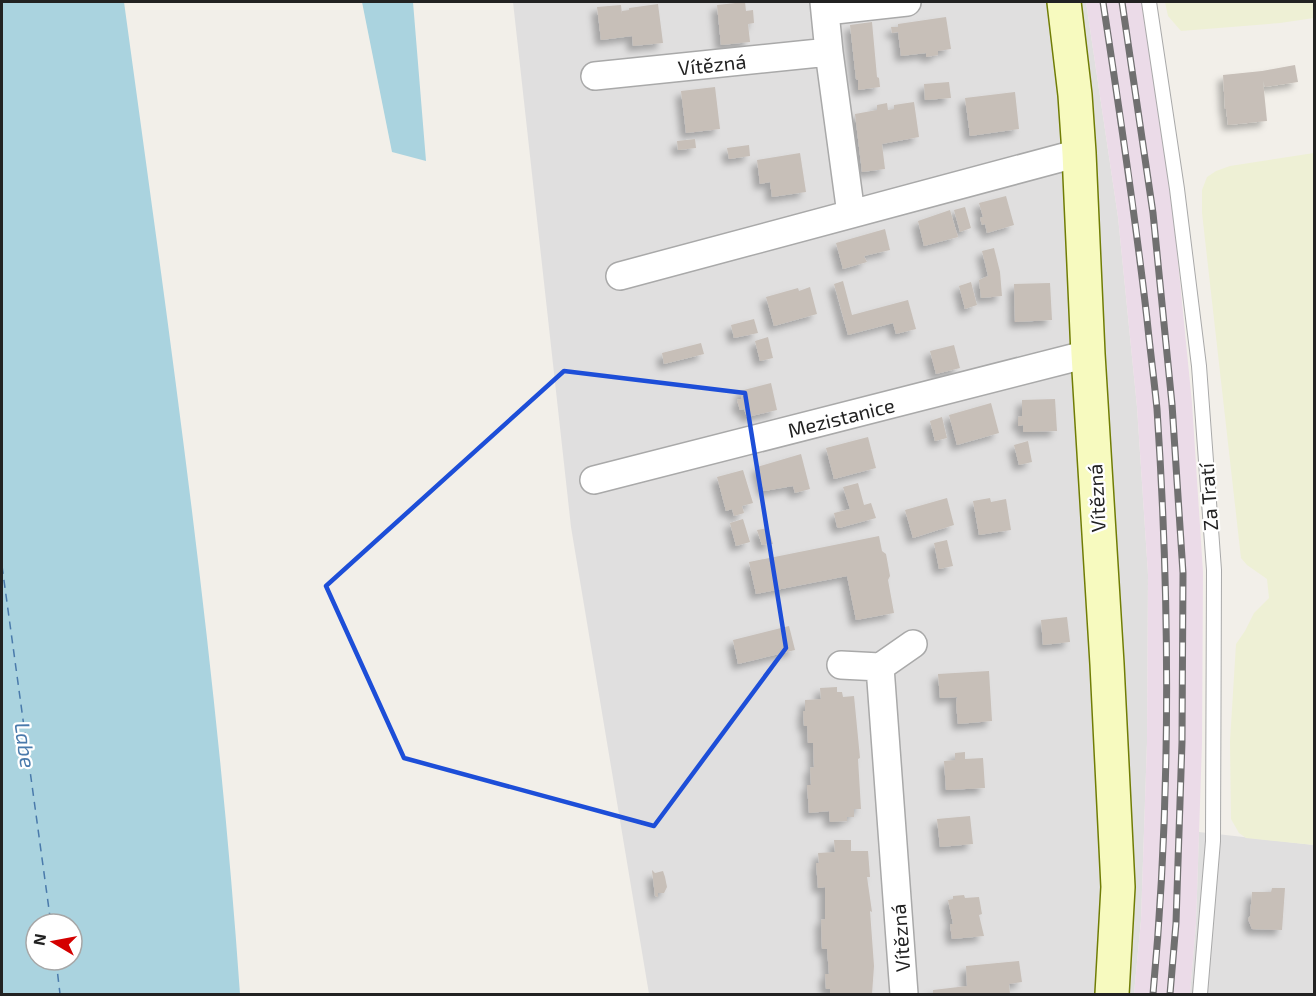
<svg xmlns="http://www.w3.org/2000/svg" width="1316" height="996" viewBox="0 0 1316 996" font-family="'Exo 2',sans-serif">
  <style>
    .residential { fill: #e0dfdf }
    .industrial { fill: #ebdbe8 }
    .farmland { fill: #eef0d5 }
    .water { fill: #aad3df; fill-rule: evenodd }
    .lines { fill: none; stroke-linecap: round; stroke-linejoin: round }
    .ferry { stroke: #4a7aab; stroke-width: 1.5; stroke-dasharray: 8 6; stroke-linecap: butt }
    .building { fill: #c7bfb8; filter: url(#shadow) }
    .lane-casing { stroke: #a9a9a9; stroke-width: 16 }
    .street-casing { stroke: #a9a9a9; stroke-width: 30 }
    .secondary-casing { stroke: #707d05; stroke-width: 36 }
    .lane { stroke: #fff; stroke-width: 14 }
    .street { stroke: #fff; stroke-width: 27 }
    .secondary { stroke: #f7fabf; stroke-width: 33 }
    .rail-casing { stroke: #707070; stroke-width: 7 }
    .rail { stroke: #fff; stroke-width: 4.5; stroke-dasharray: 14; stroke-linecap: butt }
    .marked { fill: none; stroke: #1d4ed8; stroke-width: 4.5; stroke-linejoin: round }
    .labels { text-anchor: middle; dominant-baseline: central; stroke-width: 4.5; stroke-linejoin: round; paint-order: stroke }
    .street-label { font-size: 20px; fill: #222; stroke: #fff }
    .water-label { font-size: 21px; font-style: italic; fill: #4a7aab; stroke: #fff }
  </style>
  <defs>
    <filter id="shadow"><feDropShadow dx="-5.5" dy="5.5" stdDeviation="3" flood-color="#0004"/></filter>
  </defs>
  <rect width="100%" height="100%" fill="#f2efe9"/>
  <!-- residential -->
  <path class="residential" d="M513,2H1086L1118,217L1137,407L1148,574L1147,742L1141,920L1134,994H649L571,527Z
    M1199,832L1314,845V994H1190L1196,924Z"/>
  <!-- industrial -->
  <path class="industrial" d="M1086,2H1142L1173,211L1192,403L1203,572L1202,743L1196,924L1190,994H1134L1141,920L1147,742L1148,574L1137,407L1118,217Z"/>
  <!-- farmland -->
  <path class="farmland" d="M1165,2H1314V18L1280,23L1181,31L1168,16Z
    M1314,153V845L1246,838L1239,833L1231,819L1230,741L1236,644L1245,631L1254,613L1269,598L1267,579L1247,565L1241,558L1202,213V190L1207,177L1216,171L1230,166Z"/>
  <!-- water -->
  <path class="water" d="M2,2H124C169,331 217,662 240,994H2ZM36,924H72V960H36Z
    M362,2H413L426,161L392,152Z"/>
  <g class="lines">
    <!-- ferry -->
    <path class="ferry" d="M2,566L51,924
      M56,960L60,994"/>
  </g>
  <!-- building -->
  <path class="building" d="M745,2L746,11L753,10L754,23L748,24L750,42L721,45L717,5Z
    M658,4L663,43L633,46L632,36L601,40L597,7L621,5L622,14V11L629,10V8Z
    M946,17L951,49L938,51V55L926,57V53L901,56L898,32L892,33L891,27H898V24Z
    M872,22L877,77L879,78L880,87L858,90V80L856,79L850,25Z
    M1295,65L1298,82L1265,87L1263,81L1267,121L1228,125L1226,109H1225L1223,75L1262,71Z
    M949,82L951,98L925,100L924,84Z
    M715,87L720,129L686,133L681,91Z
    M1015,92L1019,129L970,136L965,98Z
    M914,102L919,137L882,144L885,169L862,172L855,114L877,110V105L887,103L888,110L894,109V105Z
    M695,139L696,148L678,150L677,141Z
    M749,145L750,156L729,159L727,148Z
    M800,153L806,192L772,197L770,182L760,184L757,160Z
    M1006,196L1014,225L987,233L985,224L982,225L980,218L983,217L979,203Z
    M965,207L971,228L960,232L954,210Z
    M950,210L958,237L924,246L918,221Z
    M885,229L890,250L864,256L867,262L843,269L836,243Z
    M994,248L1000,272L1002,296L981,298L979,280L988,276L982,251Z
    M843,281L852,315L908,300L916,329L896,334L893,323L848,335L834,284Z
    M971,282L977,305L965,309L959,286Z
    M1050,283L1052,320L1015,322L1014,284Z
    M810,287L817,314L774,326L766,297L798,288L799,291Z
    M754,319L758,333L734,338L731,325Z
    M768,337L773,358L760,361L755,341Z
    M701,343L704,354L664,364L662,353Z
    M954,345L960,368L936,374L930,351Z
    M771,383L777,410L747,417L744,409L740,410L737,400L742,399L740,391Z
    M1055,399L1057,431L1023,432V425L1018,426V417L1022,416V400Z
    M991,403L999,433L957,445L949,415Z
    M942,417L947,438L935,441L930,421Z
    M868,437L876,468L834,479L826,448Z
    M1028,441L1032,462L1019,465L1014,445Z
    M801,454L810,489L795,493L793,486L764,491L757,467Z
    M743,470L753,503L742,506L744,513L734,516L732,509L726,511L717,477Z
    M858,483L864,505L871,503L876,518L839,528L837,527L834,513L850,509L843,487Z
    M947,498L954,525L913,538L905,510Z
    M990,498L991,502L1006,499L1011,530L979,535L973,501Z
    M743,519L750,542L736,546L730,523Z
    M768,528L773,544L762,545L757,530Z
    M879,536L882,551L886,554L890,576L888,580L894,613L856,620L847,576L756,594L749,562Z
    M947,540L953,566L939,569L934,543Z
    M1067,617L1070,642L1043,645L1041,620Z
    M789,626L795,650L738,664L733,640Z
    M989,671L992,721L958,724L956,704L957,697L940,698L938,674Z
    M837,687V692H842L843,697L854,696L860,758L858,759L861,809H854V817H847V821L830,822L829,811L809,813L807,785H811L810,768L814,767L813,743H808L807,726H804L803,711H805V700L821,699L820,688Z
    M965,752V759L983,758L985,788L946,790L944,761L955,760V753Z
    M970,816L973,844L940,847L937,819Z
    M834,840H851V851H868L870,877H867L872,912L870,911L874,966L872,994H830V989H826L825,974H829L827,949H822L821,920L825,919V887L818,888L816,863H819L818,853L835,852Z
    M652,870L655,873L663,871L665,877L667,887L664,893H658V897L655,896Z
    M1272,888H1285L1282,930L1252,929L1248,919L1250,916L1252,892H1271Z
    M964,895L965,898L979,897L982,914L979,915L984,936L952,939L950,924H953L948,900L953,899V896Z
    M1019,961L1022,982L1009,984L1010,994H933V990L967,986L966,966Z"/>
  <g class="lines">
    <!-- lane casing -->
    <g class="lane-casing">
      <path id="lane" d="M1149,2L1177,189L1199,366L1214,570L1213,841L1200,994"/>
    </g>
    <!-- street casing -->
    <g class="street-casing">
      <path id="street" d="M824,2L829,52L851,214
        M826,11L907,2
        M595,76L829,52
        M620,276L1079,153
        M594,480L1088,354
        M841,665L880,667
        M904,994L880,667L913,644"/>
    </g>
    <!-- secondary casing -->
    <g class="secondary-casing">
      <path id="secondary" d="M1064,2L1075,95L1079,153L1088,354L1107,664L1118,887L1112,994"/>
    </g>
    <!-- lane -->
    <use href="#lane" class="lane"/>
    <!-- street -->
    <use href="#street" class="street"/>
    <!-- secondary -->
    <use href="#secondary" class="secondary"/>
    <!-- rail casing -->
    <g class="rail-casing">
      <path id="rail" d="M1103,2C1119,107 1135,213 1147,319C1150,349 1154,379 1157,409C1170,603 1171,800 1153,994
        M1122,2L1153,213L1172,404L1183,573L1182,742L1176,923L1170,994"/>
    </g>
    <!-- rail -->
    <use href="#rail" class="rail"/>
  </g>
  <!-- marked area -->
  <path class="marked" d="M564,371L745,393L786,648L654,826L404,758L326,586Z"/>
  <g class="labels">
    <!-- street labels -->
    <g class="street-label">
      <text transform="translate(712 64) rotate(-6)">Vítězná</text>
      <text transform="translate(841 417) rotate(-14)">Mezistanice</text>
      <text transform="translate(1208 497) rotate(-94)">Za Tratí</text>
      <text transform="translate(1096 498) rotate(-93)">Vítězná</text>
      <text transform="translate(900 938) rotate(-94)">Vítězná</text>
    </g>
    <!-- water labels -->
    <g class="water-label">
      <text transform="translate(26 745) rotate(82)">Labe</text>
    </g>
  </g>
  <!-- border -->
  <rect width="1316" height="996" fill="none" stroke="#222222" stroke-width="6"/>
  <!-- north arrow -->
  <g transform="translate(54 942) rotate(280)"><circle r="28" fill="#ffffff" stroke="#a7a7a7" stroke-width="1.5"/>
  <path d="M0-4.5L10 22L0 15L-10 22Z" fill="#d40000"/>
  <text y="-9" font-size="16" font-weight="bold" text-anchor="middle" fill="#222222">N</text>
  </g>
</svg>
